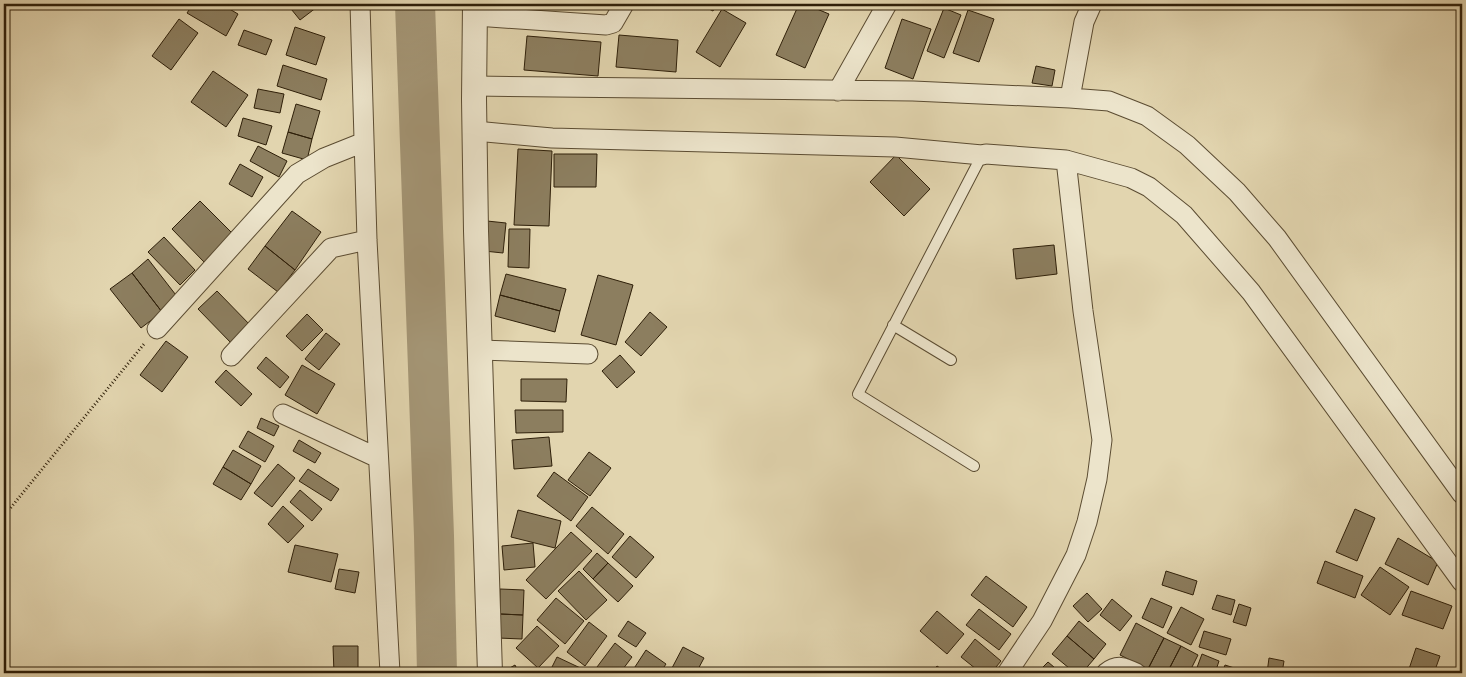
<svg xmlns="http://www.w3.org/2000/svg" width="1466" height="677" viewBox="0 0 1466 677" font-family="'Libre Bodoni',serif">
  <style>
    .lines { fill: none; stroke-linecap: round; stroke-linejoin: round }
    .river { stroke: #a59777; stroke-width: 40 }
    .building { fill: #8c7e5f; stroke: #2e1f09 }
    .service-casing { stroke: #5b4c32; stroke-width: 12 }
    .minor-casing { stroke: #5b4c32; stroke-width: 21 }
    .tertiary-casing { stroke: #5b4c32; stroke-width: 26 }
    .path { stroke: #2e1f09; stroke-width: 3; stroke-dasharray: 1 2.5; stroke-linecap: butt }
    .service { stroke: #ece4cb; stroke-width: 10 }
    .minor { stroke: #ece4cb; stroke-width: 19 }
    .tertiary { stroke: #ece4cb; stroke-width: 24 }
  </style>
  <rect width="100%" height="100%" fill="#e2d5af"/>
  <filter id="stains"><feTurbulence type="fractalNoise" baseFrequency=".004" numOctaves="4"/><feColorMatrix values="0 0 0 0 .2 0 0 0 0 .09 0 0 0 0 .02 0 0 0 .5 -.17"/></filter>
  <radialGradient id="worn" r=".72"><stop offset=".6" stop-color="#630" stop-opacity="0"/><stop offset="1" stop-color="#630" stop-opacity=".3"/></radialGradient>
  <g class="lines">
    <!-- river -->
    <path class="river" d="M415,4L434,536L437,673"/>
  </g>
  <!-- building -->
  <path class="building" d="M193,4H221L238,14L226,36L187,13Z
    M287,4H321L300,20Z
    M699,4H717L713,11Z
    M799,4H805L829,14L805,68L776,55Z
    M944,8L961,15L944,58L927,51Z
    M722,9L746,23L720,67L696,52Z
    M968,10L994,19L979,62L953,53Z
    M179,19L198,33L171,70L152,56Z
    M902,19L931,29L913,79L885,68Z
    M295,27L325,37L316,65L286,55Z
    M244,30L272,40L266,55L238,45Z
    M619,35L678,40L676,72L616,67Z
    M527,36L601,42L598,76L524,70Z
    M283,65L327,79L321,100L277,86Z
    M1036,66L1055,70L1052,86L1032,83Z
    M213,71L248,95L226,127L191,102Z
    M258,89L284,94L280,113L254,108Z
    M296,104L320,111L312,139L288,132Z
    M243,118L272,126L266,145L238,136Z
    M288,132L312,139L307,160L282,153Z
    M258,146L287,161L279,177L250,161Z
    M518,149L552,151L549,226L514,225Z
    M554,154H597L596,187H554Z
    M896,155L930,189L904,216L870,182Z
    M240,164L263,177L252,197L229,184Z
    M200,201L232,233L204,262L172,229Z
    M292,211L321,232L295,270L265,246Z
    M487,221L506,223L503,253L484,251Z
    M509,229H530L529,268L508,267Z
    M164,237L195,270L180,285L148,252Z
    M1054,245L1057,274L1016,279L1013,249Z
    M265,246L295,270L278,292L248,269Z
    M148,259L179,299L162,312L132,273Z
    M132,273L162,312L141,328L110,289Z
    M506,274L566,289L560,311L500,295Z
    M598,275L633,285L616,345L581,335Z
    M217,291L252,327L233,345L198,309Z
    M500,295L560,311L555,332L495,316Z
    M650,312L667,327L641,356L625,342Z
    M307,314L323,330L302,351L286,336Z
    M326,333L340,344L319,370L305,359Z
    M166,341L188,357L162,392L140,375Z
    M620,355L635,372L617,388L602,371Z
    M266,357L289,377L280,388L257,368Z
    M302,365L335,384L317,414L285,395Z
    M226,370L252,394L241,406L215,382Z
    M521,379H567L566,402L521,401Z
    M515,410H563V432L516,433Z
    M261,418L279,426L274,436L257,428Z
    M248,431L274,446L265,462L239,447Z
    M549,437L552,466L514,469L512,440Z
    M299,440L321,453L315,463L293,451Z
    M233,450L261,466L251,484L223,467Z
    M589,452L611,468L590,496L568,480Z
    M278,464L295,478L272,507L254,493Z
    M223,467L251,484L241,500L213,484Z
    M308,469L339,489L331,501L299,481Z
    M554,472L588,497L571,521L537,496Z
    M300,490L322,509L312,521L290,502Z
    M283,506L304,526L288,543L268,524Z
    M592,507L624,534L608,554L576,526Z
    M1355,509L1375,518L1357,561L1336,552Z
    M518,510L561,521L555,548L511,537Z
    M571,532L592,551L546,599L526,580Z
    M630,536L654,557L636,578L612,557Z
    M1398,538L1438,562L1428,585L1385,564Z
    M533,543L535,567L504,570L502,546Z
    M295,545L338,554L331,582L288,572Z
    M597,553L608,563L593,579L583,569Z
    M1325,561L1363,576L1355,598L1317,583Z
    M608,563L633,586L618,602L593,579Z
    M1380,567L1409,587L1390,615L1361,595Z
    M339,569L359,572L355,593L335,589Z
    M579,571L607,600L586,620L558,591Z
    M1166,571L1197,581L1193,595L1162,585Z
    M986,576L1027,607L1013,627L971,595Z
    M500,589L524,590L523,615L500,614Z
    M1411,591L1452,606L1443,629L1402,615Z
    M1087,593L1102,609L1088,622L1073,606Z
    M1217,595L1235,600L1231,615L1212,609Z
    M556,598L584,621L565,644L537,620Z
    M1151,598L1172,607L1163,628L1142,618Z
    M1112,599L1132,616L1120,631L1100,615Z
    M1239,604L1251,608L1246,626L1233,622Z
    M1181,607L1204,619L1191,645L1167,633Z
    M979,609L1011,634L999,650L966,625Z
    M937,611L964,634L947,654L920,631Z
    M500,614L523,615L522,639L498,638Z
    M628,621L646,633L636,647L618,636Z
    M1079,621L1106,644L1094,659L1067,636Z
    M589,622L607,636L585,666L567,652Z
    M1136,623L1164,638L1148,669L1120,655Z
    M537,626L559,646L538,668L516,648Z
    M1204,631L1231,639L1226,655L1199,647Z
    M1067,636L1094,659L1082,673H1075L1052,654Z
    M1164,638L1181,646L1167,673H1157L1148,669Z
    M975,639L1001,661L991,673H981L961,657Z
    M615,643L632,657L620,673H605L597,667Z
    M333,646H358V673H334Z
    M1181,646L1198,655L1189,673H1167Z
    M683,647L704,658L696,673H683L672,668Z
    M1416,648L1440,656L1434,673L1408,672Z
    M646,650L666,664L660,673H631Z
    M1202,654L1219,661L1215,673H1195Z
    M557,657L591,673H549Z
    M1269,658L1284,661L1282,673H1267Z
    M1048,662L1061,673H1037Z
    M515,665L519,673H501Z
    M1225,665L1250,673H1222Z
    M937,666L947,673H931Z"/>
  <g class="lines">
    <!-- service casing -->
    <g class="service-casing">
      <path id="service" d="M893,325L951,360
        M974,466L858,394L982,155"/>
    </g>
    <!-- minor casing -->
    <g class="minor-casing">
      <path id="minor" d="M360,4L367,240L390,673
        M476,16L606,25L613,23L624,4
        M474,86L913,91L1070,98L1109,101L1147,116L1187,145L1237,192L1277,238L1462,494
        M838,91L887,4
        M1070,98L1084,22L1092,4
        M475,131L552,138L895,147L982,155L986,154L1066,160L1131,178L1149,187L1184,215L1251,292L1462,582
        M157,329L297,174L324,158L364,142
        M480,350L588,354
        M231,356L331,248L367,240
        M283,414L378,458
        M1007,673L1042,621L1076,555L1087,522L1097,479L1102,440L1083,311L1066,160
        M1106,673C1117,664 1124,667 1136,673"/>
    </g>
    <!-- tertiary casing -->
    <g class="tertiary-casing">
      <path id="tertiary" d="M475,4L474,99L476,231L490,673"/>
    </g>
    <!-- path -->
    <path class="path" d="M4,516L144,344"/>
    <!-- service -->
    <use href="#service" class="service"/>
    <!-- minor -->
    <use href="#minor" class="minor"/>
    <!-- tertiary -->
    <use href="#tertiary" class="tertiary"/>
  </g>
  <!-- margin -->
  <rect width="1466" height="677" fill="none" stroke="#e2d5af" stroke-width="20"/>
  <rect x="5" y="5" width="1456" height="667" fill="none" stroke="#2e1f09" stroke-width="2.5"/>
  <rect x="10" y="10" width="1446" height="657" fill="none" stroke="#2e1f09"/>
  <rect width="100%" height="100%" filter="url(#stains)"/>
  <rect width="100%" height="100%" fill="url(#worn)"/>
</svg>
